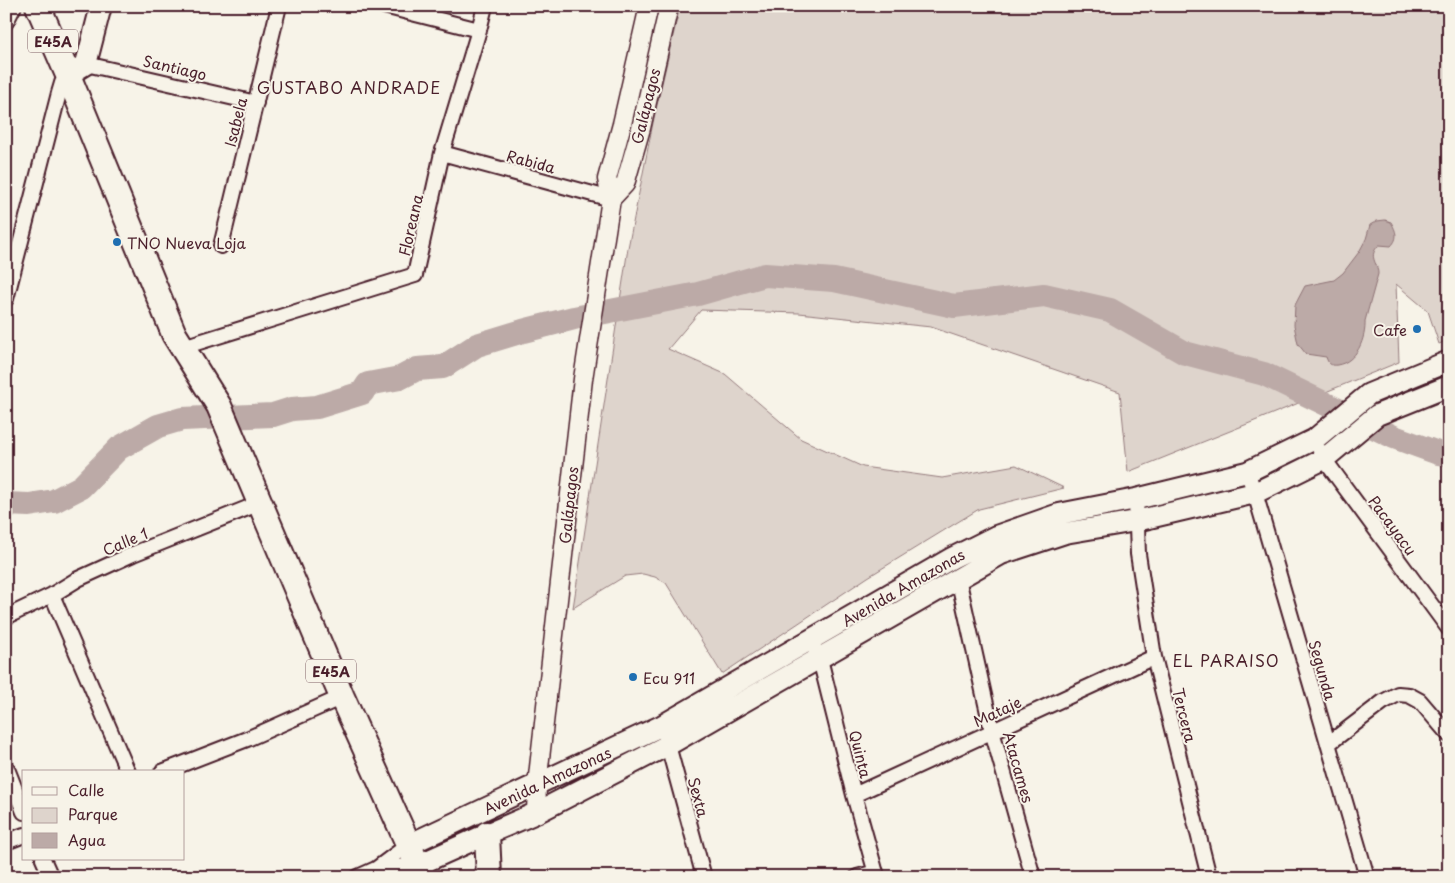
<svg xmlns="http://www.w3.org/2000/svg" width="1455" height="883" viewBox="0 0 1455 883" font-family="'Playpen Sans',sans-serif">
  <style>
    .green { fill: #ded4cc; stroke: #947a7c }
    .water { fill: #bcaaa7; stroke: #8e7275 }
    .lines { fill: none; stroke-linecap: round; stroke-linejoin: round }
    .river { stroke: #bcaaa7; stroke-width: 24 }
    .service-casing { stroke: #4a1f2b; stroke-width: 11 }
    .minor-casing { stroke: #4a1f2b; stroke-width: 18 }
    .tertiary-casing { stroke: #4a1f2b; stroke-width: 21 }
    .secondary-casing { stroke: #4a1f2b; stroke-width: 24 }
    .trunk-casing { stroke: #4a1f2b; stroke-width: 28 }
    .service { stroke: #f7f3e8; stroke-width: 7 }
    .minor { stroke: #f7f3e8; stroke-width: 14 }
    .tertiary { stroke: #f7f3e8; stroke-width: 18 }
    .secondary { stroke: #f7f3e8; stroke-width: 20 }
    .trunk { stroke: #f7f3e8; stroke-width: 24 }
    .poi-dot { fill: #1f6fb2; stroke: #f7f3e8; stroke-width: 2 }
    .labels { text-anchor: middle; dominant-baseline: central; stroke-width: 4; stroke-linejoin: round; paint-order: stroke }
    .shield { fill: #f7f3e8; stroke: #7e5f64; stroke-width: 1 }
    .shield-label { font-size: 14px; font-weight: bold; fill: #4a1f2b }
    .street-label { font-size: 15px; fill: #4a1f2b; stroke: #f7f3e8 }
    .poi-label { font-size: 15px; fill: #4a1f2b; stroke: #f7f3e8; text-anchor: start }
    .neighbourhood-label { font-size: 16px; letter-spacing: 1px; fill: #4a1f2b; stroke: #f7f3e8 }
  </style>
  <rect width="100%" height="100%" fill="#f7f3e8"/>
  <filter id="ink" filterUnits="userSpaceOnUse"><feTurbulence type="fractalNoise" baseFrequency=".02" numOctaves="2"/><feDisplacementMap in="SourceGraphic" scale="10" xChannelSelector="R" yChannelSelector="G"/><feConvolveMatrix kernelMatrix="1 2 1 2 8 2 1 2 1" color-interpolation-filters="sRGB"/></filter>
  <g filter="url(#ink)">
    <!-- green -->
    <path class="green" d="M680,6H1449V340L1439,344L1428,311L1396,284L1399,362L1240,427L1128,472L1120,392L931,327L799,313L701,310L668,349L725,374L801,439L863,467L942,478L1016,465L1064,488L979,509L868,577L722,674L666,583L655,577L643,574L625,576L573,608L628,248L654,118Z"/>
    <!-- water -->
    <path class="water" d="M1385,220L1391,222C1396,231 1399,238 1391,246L1379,245C1367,257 1378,262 1378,274L1365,321C1366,338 1357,362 1337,365C1330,366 1328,363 1326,357L1306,354L1298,344L1294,325L1295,305L1305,286L1334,280L1343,273L1359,252L1366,239L1370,225L1377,221Z"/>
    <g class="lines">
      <!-- river -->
      <path class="river" d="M6,504L29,505L54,501L81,487L119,448L158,426L182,419L273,415L292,409L317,407L362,393L368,384L400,378L417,369L443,367L477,345L523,331L574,318L698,294L765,275L834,280L954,306L1044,295L1110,310L1185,353L1264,374L1394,437L1438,453L1449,455"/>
      <!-- service casing -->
      <g class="service-casing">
        <path id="service" d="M431,18L434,6"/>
      </g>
      <!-- minor casing -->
      <g class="minor-casing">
        <path id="minor" d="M384,6L479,30
          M6,22L14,6
          M86,64L256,103
          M442,153L611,199
          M221,246L279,6
          M6,299L59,93L62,83L68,75
          M183,347L415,275L442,153L479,30L485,6
          M1320,451L1324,459L1449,629
          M1247,472L1255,493L1367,877
          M1136,499L1138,554L1154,657L1209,877
          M958,578L992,731L1033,877
          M52,595L128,772
          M6,617L52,595L78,579L133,554L260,503
          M810,640L820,659L854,795L877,877
          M666,738L704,877
          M1328,744L1383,702L1398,694L1409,695L1420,701L1449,735
          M6,766L24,812
          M162,772L247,739L342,697
          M854,795L1154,657
          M6,842L24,835
          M43,859L51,877
          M377,869L418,865
          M358,877L376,869L408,845
          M857,877L876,872"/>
      </g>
      <!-- tertiary casing -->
      <g class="tertiary-casing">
        <path id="tertiary" d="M611,199L625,184L641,128L669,6
          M536,813L537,785L583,379L611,199L607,179L622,124L649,6"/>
      </g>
      <!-- secondary casing -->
      <g class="secondary-casing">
        <path id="secondary" d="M68,75L86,64L101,6
          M408,845L663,725L952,558L996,536L1059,514L1136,499L1247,472L1315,439L1369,394L1449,361
          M418,865L487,834L536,813L668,745L1001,554L1065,533L1136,521L1255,493L1324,459L1377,415L1449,386"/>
      </g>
      <!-- trunk casing -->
      <g class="trunk-casing">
        <path id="trunk" d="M38,6L68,75L174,334L219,406L342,697L423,877
          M487,834L489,877"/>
      </g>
      <!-- service -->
      <use href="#service" class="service"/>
      <!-- minor -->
      <use href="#minor" class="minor"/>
      <!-- tertiary -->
      <use href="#tertiary" class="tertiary"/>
      <!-- secondary -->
      <use href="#secondary" class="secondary"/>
      <!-- trunk -->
      <use href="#trunk" class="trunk"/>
    </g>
  </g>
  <!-- markers -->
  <g class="poi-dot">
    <circle cx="117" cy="242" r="5"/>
    <circle cx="1417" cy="329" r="5"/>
    <circle cx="633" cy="677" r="5"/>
  </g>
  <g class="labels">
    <!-- shield labels -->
    <g class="shield">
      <rect x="28" y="29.5" width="50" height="23" rx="4"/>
      <rect x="306" y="659.5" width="50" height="23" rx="4"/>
    </g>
    <g class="shield-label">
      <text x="53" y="41">E45A</text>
      <text x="331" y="671">E45A</text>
    </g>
    <!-- street labels -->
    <g class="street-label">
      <text transform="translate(175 67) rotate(13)">Santiago</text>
      <text transform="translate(645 106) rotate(-76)">Galápagos</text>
      <text transform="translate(235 122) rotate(-76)">Isabela</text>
      <text transform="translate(531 161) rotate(15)">Rabida</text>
      <text transform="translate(410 225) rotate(-77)">Floreana</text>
      <text transform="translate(568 505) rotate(-84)">Galápagos</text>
      <text transform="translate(1393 525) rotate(54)">Pacayacu</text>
      <text transform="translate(125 541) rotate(-23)">Calle 1</text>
      <text transform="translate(903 587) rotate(-30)">Avenida Amazonas</text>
      <text transform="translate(1323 670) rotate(74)">Segunda</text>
      <text transform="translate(997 711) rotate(-25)">Mataje</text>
      <text transform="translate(1185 715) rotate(76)">Tercera</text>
      <text transform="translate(861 754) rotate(76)">Quinta</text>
      <text transform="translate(1019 767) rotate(74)">Atacames</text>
      <text transform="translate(547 780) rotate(-25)">Avenida Amazonas</text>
      <text transform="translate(699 797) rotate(75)">Sexta</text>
    </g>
    <!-- poi labels -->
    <g class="poi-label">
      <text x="127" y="242">TNO Nueva Loja</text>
      <text x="1407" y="329" text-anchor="end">Cafe</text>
      <text x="643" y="677">Ecu 911</text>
    </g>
    <!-- neighbourhood labels -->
    <g class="neighbourhood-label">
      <text x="349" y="87">GUSTABO ANDRADE</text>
      <text x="1226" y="660">EL PARAISO</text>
    </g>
  </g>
  <!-- margin -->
  <rect width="1455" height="883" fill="none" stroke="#f7f3e8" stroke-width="25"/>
  <rect x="12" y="12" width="1430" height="858" fill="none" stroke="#4a1f2b" stroke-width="2" filter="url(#ink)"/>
  <!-- legend -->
  <rect x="22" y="770" width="162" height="90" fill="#f7f3e8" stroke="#b29e9c"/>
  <rect x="32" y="787" width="25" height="8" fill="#f7f3e8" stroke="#b29e9c"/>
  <text x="68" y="796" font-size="15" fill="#4a1f2b">Calle</text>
  <rect x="32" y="808" width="25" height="15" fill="#ded4cc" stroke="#b29e9c"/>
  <text x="68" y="820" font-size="15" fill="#4a1f2b">Parque</text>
  <rect x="32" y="833" width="25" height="15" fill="#bcaaa7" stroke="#b29e9c"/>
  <text x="68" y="846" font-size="15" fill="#4a1f2b">Agua</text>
</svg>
